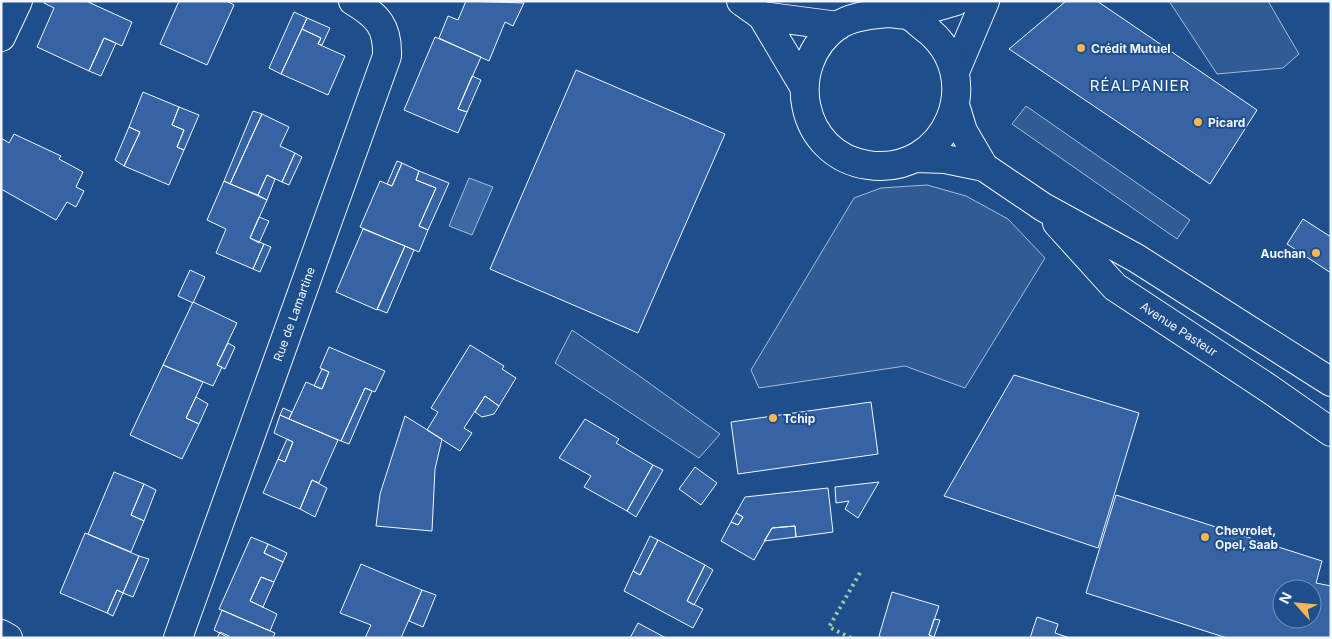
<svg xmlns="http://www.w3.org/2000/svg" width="1332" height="639" viewBox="0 0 1332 639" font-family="Inter,sans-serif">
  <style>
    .parking { fill: #305b95; stroke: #a8bbd7 }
    .water { fill: #3b69a3; stroke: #a8bbd7 }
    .building { fill: #3563a3; stroke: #f2f6ff; fill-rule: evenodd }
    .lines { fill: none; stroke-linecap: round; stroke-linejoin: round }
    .minor-casing { stroke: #f2f6ff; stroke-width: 30 }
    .secondary-casing { stroke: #f2f6ff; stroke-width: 30 }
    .minor { stroke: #1f4e8c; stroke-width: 28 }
    .secondary { stroke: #1f4e8c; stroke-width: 28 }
    .hedge { stroke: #97c8a6; stroke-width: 4; stroke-dasharray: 2.5 4; stroke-linecap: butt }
    .poi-dot { fill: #ffb74d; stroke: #1f4e8c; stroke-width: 2 }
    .labels { text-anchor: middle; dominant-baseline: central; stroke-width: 4; stroke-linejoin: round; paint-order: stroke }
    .poi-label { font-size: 12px; font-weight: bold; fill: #f2f6ff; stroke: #1f4e8c; text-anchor: start }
    .street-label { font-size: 12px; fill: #f2f6ff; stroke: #1f4e8c }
    .quarter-label { font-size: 15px; letter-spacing: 1px; fill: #f2f6ff; stroke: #1f4e8c }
  </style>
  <rect width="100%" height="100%" fill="#1f4e8c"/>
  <!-- parking -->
  <path class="parking" d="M1169,1H1268L1299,54L1283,68L1217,74Z
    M1026,106L1190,220L1177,239L1012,124Z
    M927,185L966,196L1008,219L1045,258L965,388L905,366L759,388L751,370L854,198L881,188Z
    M572,330L638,375L720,434L699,458L555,363Z"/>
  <!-- water -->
  <path class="water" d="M469,178L493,187L472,235L449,226Z"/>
  <!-- building -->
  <path class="building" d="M45,1H86L132,22L122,46L104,38L89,71L37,47L54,8L44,3Z
    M179,1H227L234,5L207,65L160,44Z
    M466,1L524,3L513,26L505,22L489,61L439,38L448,16L458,20Z
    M1066,1H1097L1257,110L1210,184L1009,49Z
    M294,12L307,18L281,74L269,68Z
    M307,18L330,28L322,45L318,44L321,38L302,29Z
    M302,29L321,38L318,44L345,56L328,95L281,74Z
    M435,37L481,57L458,109L467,112L458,133L404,110Z
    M104,38L116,43L101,76L89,71Z
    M576,70L725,134L638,333L490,269Z
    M472,76L481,80L467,112L458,109Z
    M143,92L179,107L172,125L184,130L177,147L184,150L169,185L124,166L140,132L129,127Z
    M179,107L199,115L184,150L177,147L184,130L172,125Z
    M253,111L262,114L230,184L224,181Z
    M262,114L289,127L280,146L295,153L282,182L267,175L258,195L230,184Z
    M129,127L140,132L124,166L115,160Z
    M14,134L61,156L59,159L83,172L76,187L84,191L76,207L67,202L56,220L1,189V138L9,143Z
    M295,153L302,157L289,185L282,182Z
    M397,161L402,163L392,186L387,184Z
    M402,163L419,171L416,180L436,188L419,226L428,230L419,252L360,227L380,181L392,186Z
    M419,171L449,183L428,230L419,226L436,188L416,180Z
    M267,175L275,179L267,200L258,195Z
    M224,181L267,200L250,238L264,244L253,269L216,253L226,229L207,220Z
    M259,217L269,221L259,243L250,238Z
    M1303,219L1331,237V273L1287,244Z
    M363,229L405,246L377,310L336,292Z
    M264,244L271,247L260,272L253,269Z
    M405,246L414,250L387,313L377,309Z
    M190,270L205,277L193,303L178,296Z
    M193,302L237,323L217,365L222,367L213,386L163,365Z
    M228,343L235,347L225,369L217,365Z
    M470,345L504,366L502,369L516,378L499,406L485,396L464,428L472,433L460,451L427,430L438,412L431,408Z
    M329,347L385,371L375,392L365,388L341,441L289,419L306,382L322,389L329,372L320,368Z
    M163,365L203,382L186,418L199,424L182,459L130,435Z
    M322,369L329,372L322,389L314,386Z
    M1014,375L1139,413L1098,548L944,496Z
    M365,388L372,391L349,444L341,441Z
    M485,396L499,406L494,414L482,417L475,412Z
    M196,397L208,404L199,424L186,418Z
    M871,402L878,454L738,474L731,422Z
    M283,408L292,412L289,419L280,415Z
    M280,415L338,440L319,483L312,480L300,509L263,493L278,459L285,462L293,442L274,433Z
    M405,416L442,439L435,469L432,531L376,526L380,494Z
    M585,419L619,439L616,443L653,465L627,511L584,487L591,476L559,458Z
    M287,439L293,442L285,462L278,459Z
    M653,465L663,470L636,517L627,511Z
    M695,467L717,483L701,505L679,489Z
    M114,472L144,484L131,515L144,521L131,552L88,534Z
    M312,480L327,488L315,517L300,509Z
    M879,482L858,518L845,509L849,501L836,503L835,487Z
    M144,484L156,490L144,521L131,515Z
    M828,488L833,532L796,537L795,526L772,528L754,560L721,541L731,522L738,525L743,517L736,513L745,497Z
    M1116,495L1322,561L1316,583L1331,586V638H1227L1086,593ZM1282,589H1312V619H1282Z
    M736,513L743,517L738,525L731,522Z
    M795,526L796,537L764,541L772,528Z
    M85,533L139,556L123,593L117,590L107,613L60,593Z
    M650,536L658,540L640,575L633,571Z
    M251,537L268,544L264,553L283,562L274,582L261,577L250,601L277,614L270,631L219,609Z
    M658,540L705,565L687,601L703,609L693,628L624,591L633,571L640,575Z
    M268,544L287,553L283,562L264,553Z
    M139,556L149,559L133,597L123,593Z
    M361,564L422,590L401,638H365L371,625L340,613Z
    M705,565L713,570L694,605L687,601Z
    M261,577L274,582L263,607L250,601Z
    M117,590L123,593L113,616L107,613Z
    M422,590L436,595L423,627L409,621Z
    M892,592L939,606L929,635L934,638H882L879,636Z
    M222,610L275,633L273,638H229L214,630Z
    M1037,617L1058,624L1055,633L1070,638H1030Z
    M934,619L940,620L934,637L929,635Z
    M638,623L666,638H630Z
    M220,632L229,636V638H217Z"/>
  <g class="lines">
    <!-- minor casing -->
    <g class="minor-casing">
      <path id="minor" d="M908,15L956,1
        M1,37L18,1
        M955,72L985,1
        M1,634L8,638
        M178,638L387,56C388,27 378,16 353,1"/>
    </g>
    <!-- secondary casing -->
    <g class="secondary-casing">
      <path id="secondary" d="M741,1L762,16L803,85
        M888,13C894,14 901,14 907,15C913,17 920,24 925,28C989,76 947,177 868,165C799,155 783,65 837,26C852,16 870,15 888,13Z
        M762,16L838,26
        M955,105L963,131L984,167
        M916,158L945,159L984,167L1043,207L1136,258L1331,382
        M1057,223L1115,287L1268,388L1331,432"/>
    </g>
    <!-- minor -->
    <use href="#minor" class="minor"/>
    <!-- secondary -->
    <use href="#secondary" class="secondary"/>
    <!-- hedge -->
    <path class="hedge" d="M851,638L829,627L861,571"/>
  </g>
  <!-- markers -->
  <g class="poi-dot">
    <circle cx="1081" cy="48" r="5"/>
    <circle cx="1198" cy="122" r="5"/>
    <circle cx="1316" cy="253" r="5"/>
    <circle cx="773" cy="418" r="5"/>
    <circle cx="1205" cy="537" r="5"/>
  </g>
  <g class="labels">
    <!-- poi labels -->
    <g class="poi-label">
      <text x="1091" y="48">Crédit Mutuel</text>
      <text x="1208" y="122">Picard</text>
      <text x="1306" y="253" text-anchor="end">Auchan</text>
      <text x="783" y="418">Tchip</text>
      <text x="1215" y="530">Chevrolet,<tspan x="1215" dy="14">Opel, Saab</tspan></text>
    </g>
    <!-- street labels -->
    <g class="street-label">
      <text transform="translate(294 314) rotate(-70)">Rue de Lamartine</text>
      <text transform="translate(1179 329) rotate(33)">Avenue Pasteur</text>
    </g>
    <!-- quarter labels -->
    <g class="quarter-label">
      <text x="1140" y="85">RÉALPANIER</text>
    </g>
  </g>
  <!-- border -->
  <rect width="1332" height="639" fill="none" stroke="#f2f6ff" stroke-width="5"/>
  <!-- north arrow -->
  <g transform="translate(1297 604) rotate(297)"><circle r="24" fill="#1f4e8c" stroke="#7391ba"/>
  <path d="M0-4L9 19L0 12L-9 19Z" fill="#ffb74d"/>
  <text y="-8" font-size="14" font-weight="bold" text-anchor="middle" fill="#f2f6ff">N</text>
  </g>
</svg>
